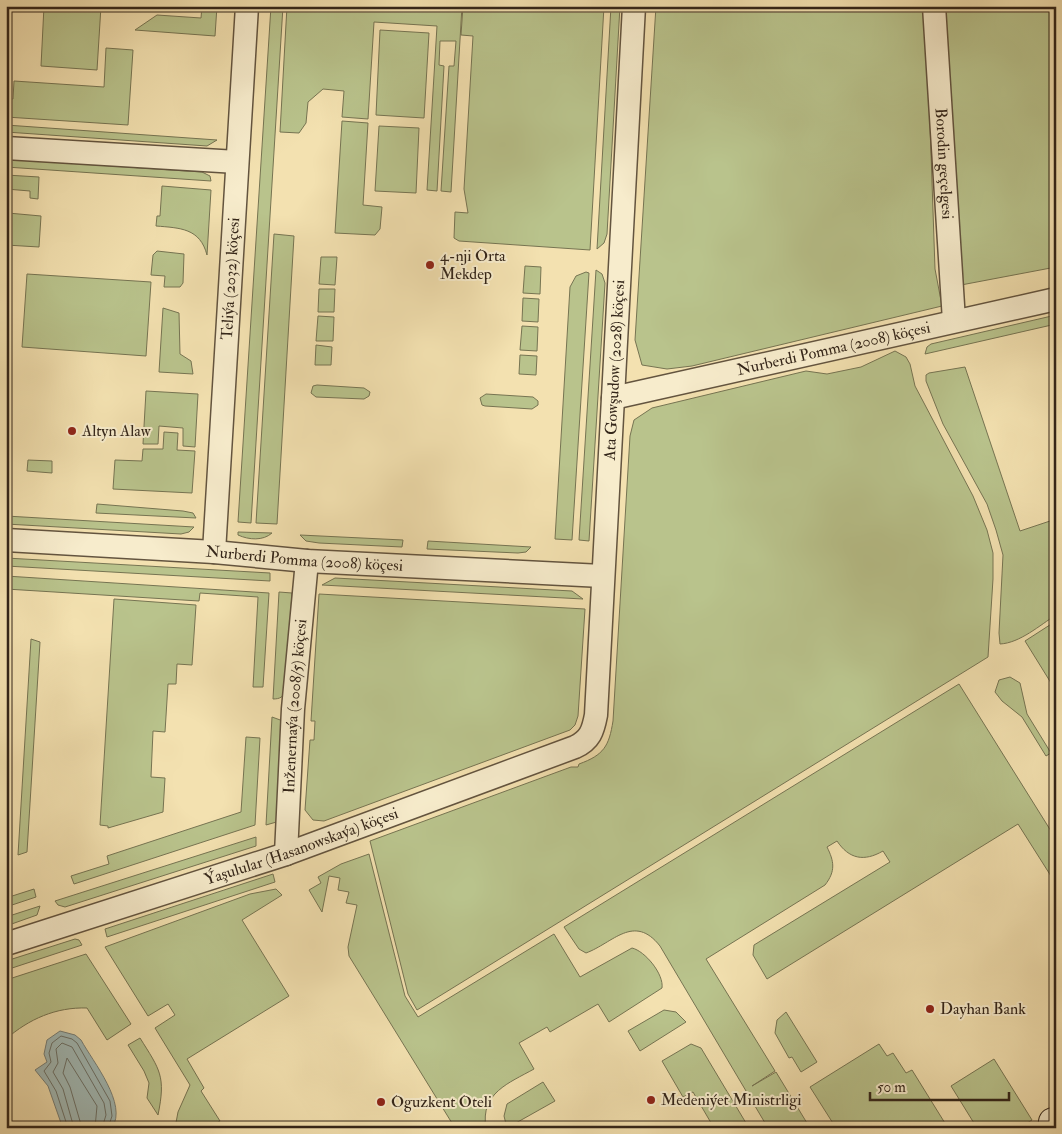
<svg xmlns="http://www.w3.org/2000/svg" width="1062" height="1134" viewBox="0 0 1062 1134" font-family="'IM FELL Double Pica',serif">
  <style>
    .green { fill: #b9c38c; stroke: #767452 }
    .water { fill: #a1bab7; stroke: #757e78 }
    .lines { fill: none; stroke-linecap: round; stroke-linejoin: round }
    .shore { stroke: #6a7068; stroke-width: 1 }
    .street-casing { stroke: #63543f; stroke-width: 25 }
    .secondary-casing { stroke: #332519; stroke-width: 30 }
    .street { stroke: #f7eccc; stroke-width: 22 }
    .secondary { stroke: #f7eccc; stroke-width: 28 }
    .poi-dot { fill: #8f2418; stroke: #f7eccc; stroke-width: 2 }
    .labels { text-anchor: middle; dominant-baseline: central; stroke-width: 4; stroke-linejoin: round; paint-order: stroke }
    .street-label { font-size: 16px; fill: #332519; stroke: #f7eccc }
    .poi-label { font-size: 16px; fill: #332519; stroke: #f7eccc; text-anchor: start }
  </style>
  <rect width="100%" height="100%" fill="#f3e1b0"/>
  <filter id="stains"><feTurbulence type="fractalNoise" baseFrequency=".004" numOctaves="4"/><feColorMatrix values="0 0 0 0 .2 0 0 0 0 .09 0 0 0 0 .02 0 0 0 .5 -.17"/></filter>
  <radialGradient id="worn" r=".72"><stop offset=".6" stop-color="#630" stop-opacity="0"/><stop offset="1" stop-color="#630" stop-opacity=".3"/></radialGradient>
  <!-- green -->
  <path class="green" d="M44,6H101L97,70L41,66Z
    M202,6H217L215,36L135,30L157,15L201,18Z
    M271,6H283L251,523L238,522Z
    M287,6H462L451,192L441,191L449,66H454L456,41H440L439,65L444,66L437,191L427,190L437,26L374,22L368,119L342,117L344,91L323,89L308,102L306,123L299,133L280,132Z
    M463,6H604L590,250L459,241L454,238L455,212L468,213L464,189L473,36L461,35Z
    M611,6H620L607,234L604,243L597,249Z
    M656,6H923L928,65L935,269L942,306L692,366L667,369L642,365L635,340Z
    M941,6H1056V267L961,285Z
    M380,30L429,33L424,118L376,115Z
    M106,48L133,50L128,125L6,117V99H13L14,81L104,87Z
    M342,121L368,123L363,205L382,207L380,229L375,235L335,233Z
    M6,125L217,140L207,146L6,132Z
    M379,126L419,128L416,193L375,191Z
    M6,159L202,172L210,176L211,181L6,167Z
    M6,175L39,177L38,199L30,198V191L6,189Z
    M162,186L211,190L207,255C200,228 180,228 156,226L157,216H160Z
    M8,213L41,216L39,247L6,245Z
    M274,234L294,236L277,524L256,523Z
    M157,251L184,254L183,283L180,287H164L165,276L151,275L153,255Z
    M321,257H337L335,285L319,284Z
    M525,266L541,267L540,294L523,293Z
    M596,270L602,274L605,283L589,541L579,540Z
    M586,272L589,273L572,540L555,539L570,287L576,276Z
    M27,274L151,282L146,356L22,347Z
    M319,289H335L334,312H318Z
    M523,298L539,299L538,322L522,321Z
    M163,308L179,313L180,354L191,361L193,374L159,372Z
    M1056,315V324L925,354L927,347L931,344Z
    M318,316L334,317L333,341H316Z
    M522,326L538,327L537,351L520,350Z
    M316,345L332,347L331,365H315Z
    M895,351L906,357L910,364L915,386L973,496L987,530L993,553V579L988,657L417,1010L408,994L370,841L571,767H578L579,764C604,755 609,746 613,721L630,436L634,420L652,408L806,371L827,374L861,367Z
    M520,355L537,356L536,375L519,374Z
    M965,367L1020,531L1056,519V615C1040,625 1020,643 1000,644L999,633L1003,555L996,530L987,504L943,424L926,381V375L929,373Z
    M317,385L364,388L370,392L369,396L364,399L316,397L311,393L313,386Z
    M146,391L198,394L195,447L183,446V428L159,426L158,444H143Z
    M486,394L533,397L538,401V405L532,409L485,406L482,405L480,398Z
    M164,432L178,433L177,450L195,451L192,493L113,489L115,460L142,461L143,449H163Z
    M28,460L52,461V473L27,471Z
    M97,504L183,511L193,513L196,518L96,513Z
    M6,516L194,527L189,532L181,534L6,524Z
    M238,532L272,533C263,541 249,540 238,535Z
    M300,535L403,540L402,547L319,543L306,541Z
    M428,541L531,547L526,552L518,553L427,549Z
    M6,558L270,573V581L6,566Z
    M6,576L269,593L263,687H253L258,597L200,593L199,601L6,589Z
    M335,578L572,591L583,599L322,585Z
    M279,592L292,593L286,691C283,697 280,699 273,699Z
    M319,594L585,609L578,716L575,725L570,730L324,821L313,820L305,810L310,740H314L315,721H311Z
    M114,599L196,605L192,665L177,664L176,684H168L165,732L153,731L151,777L165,778L163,812L108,828V826L100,825Z
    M1056,621V691L1025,641Z
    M31,639L40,642L27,852L18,855Z
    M1010,677L1020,683L1027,714L1051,753L1046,756L1022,717L1002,701L995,692L999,680Z
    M959,684L1056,839V884L1018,824L767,979L753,955L754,945L890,862L883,851C864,862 849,859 837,841L827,847C834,861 836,871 825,885L706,959L775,1071L752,1086L776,1072L810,1128H768L660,946C634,913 613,943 586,953L579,949L564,927Z
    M272,717L283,721L280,821L266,825Z
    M246,737L260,738L255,825L74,884L71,876L109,864L107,856L241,812Z
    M256,837V846L65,907L58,905L55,901Z
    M369,854L405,996L418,1017L554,934L580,977L632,948C645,951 664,974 662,988L609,1022L598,1004L550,1032L547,1027L519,1043L534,1069C509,1083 480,1093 486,1128H455L349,956L348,947L357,905L346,903L349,892L338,890L340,878L329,876L322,912L309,890L321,883L318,877L341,864Z
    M273,874L275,882L107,937L105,929Z
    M34,889L36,897L6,907V898Z
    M276,889L282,895L242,920L289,996L187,1059L204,1088L201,1091L220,1121L208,1128H175L178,1112L190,1085L155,1028L175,1015L168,1004L148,1016L105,947L250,894Z
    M40,906L37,915L6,926V917Z
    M75,939L79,940L82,945L6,970V961Z
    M86,954L131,1024L107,1040L87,1008C56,1007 29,1019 6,1039V980Z
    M664,1010L676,1012L686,1022L640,1051L628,1031Z
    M786,1012L817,1062L801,1072L792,1057L789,1058L775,1033L777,1020Z
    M140,1038C160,1070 166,1076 158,1115L147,1098L149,1083L144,1071L128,1045Z
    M691,1044L701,1048L749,1128H714L693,1092L683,1097L662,1061Z
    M879,1044L887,1056L893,1053L906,1073L912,1070L948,1128H836L810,1087Z
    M994,1059L1032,1120L1019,1128H977L951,1086Z
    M543,1082L555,1101L507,1128L504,1116L507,1104Z"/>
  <!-- water -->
  <path class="water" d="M60,1031L75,1035L81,1040C93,1062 128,1104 112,1128H64L61,1123L48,1086L35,1070L47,1062L44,1054L47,1040Z"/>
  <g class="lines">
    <!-- shore -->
    <path class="shore" d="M68,1128L56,1091L44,1071L51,1062L49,1053L52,1043L61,1036L72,1039L77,1043L110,1101L112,1116L108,1128
      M74,1128L63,1089L53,1072L58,1063L56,1049L62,1043L72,1047L104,1103L106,1115L102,1128
      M82,1128L70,1087L63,1073L67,1058L97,1106L95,1128"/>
    <!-- street casing -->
    <g class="street-casing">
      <g id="street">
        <path id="s1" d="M934,6L954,321"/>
        <path d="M6,148L237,162"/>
        <path id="s2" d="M613,398L1056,299"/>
        <path id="s3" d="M6,540L214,552L307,561L602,576"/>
        <path id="s4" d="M214,552L247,6"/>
        <path id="s5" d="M286,854L293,709L307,561"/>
        <path id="s6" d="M6,944L286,854L575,747C590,740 593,731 596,715L634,6"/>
      </g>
    </g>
    <!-- secondary casing -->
    <g class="secondary-casing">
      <path id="secondary" d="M1052,1128L1053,1122"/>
    </g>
    <!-- street -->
    <use href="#street" class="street"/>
    <!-- secondary -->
    <use href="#secondary" class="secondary"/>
  </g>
  <!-- markers -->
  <g class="poi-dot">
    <circle cx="430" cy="265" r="5"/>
    <circle cx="72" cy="431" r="5"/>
    <circle cx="930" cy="1009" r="5"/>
    <circle cx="651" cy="1100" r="5"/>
    <circle cx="381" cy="1102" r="5"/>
  </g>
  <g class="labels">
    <!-- street labels -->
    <g class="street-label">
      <text stroke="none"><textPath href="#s1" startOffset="158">Borodin geçelgesi</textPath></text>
      <text stroke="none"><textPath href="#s4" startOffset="274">Teliýa (2032) köçesi</textPath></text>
      <text stroke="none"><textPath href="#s2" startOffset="226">Nurberdi Pomma (2008) köçesi</textPath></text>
      <text stroke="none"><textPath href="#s6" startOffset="988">Ata Gowşudow (2028) köçesi</textPath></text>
      <text stroke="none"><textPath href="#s3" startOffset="299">Nurberdi Pomma (2008) köçesi</textPath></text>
      <text stroke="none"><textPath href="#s5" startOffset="148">Inženernaýa (2008/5) köçesi</textPath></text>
      <text stroke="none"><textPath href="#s6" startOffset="311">Ýaşulular (Hasanowskaýa) köçesi</textPath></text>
    </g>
    <!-- poi labels -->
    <g class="poi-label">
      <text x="440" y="256">4-nji Orta<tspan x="440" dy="18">Mekdep</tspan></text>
      <text x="82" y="431">Altyn Alaw</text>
      <text x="940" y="1009">Dayhan Bank</text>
      <text x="661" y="1100">Medeniýet Ministrligi</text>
      <text x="391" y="1102">Oguzkent Oteli</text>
    </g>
  </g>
  <!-- margin -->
  <rect width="1062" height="1134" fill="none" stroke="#f3e1b0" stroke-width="25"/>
  <rect x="8" y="8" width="1047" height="1119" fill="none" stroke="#332519" stroke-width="2.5"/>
  <rect x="12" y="12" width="1037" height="1109" fill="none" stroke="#332519"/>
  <!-- scale -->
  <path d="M870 1092v8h139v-8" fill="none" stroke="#332519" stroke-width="2.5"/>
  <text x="877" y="1092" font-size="15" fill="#332519" stroke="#f7eccc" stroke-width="4" paint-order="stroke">50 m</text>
  <rect width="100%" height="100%" filter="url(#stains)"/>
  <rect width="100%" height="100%" fill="url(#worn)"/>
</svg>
